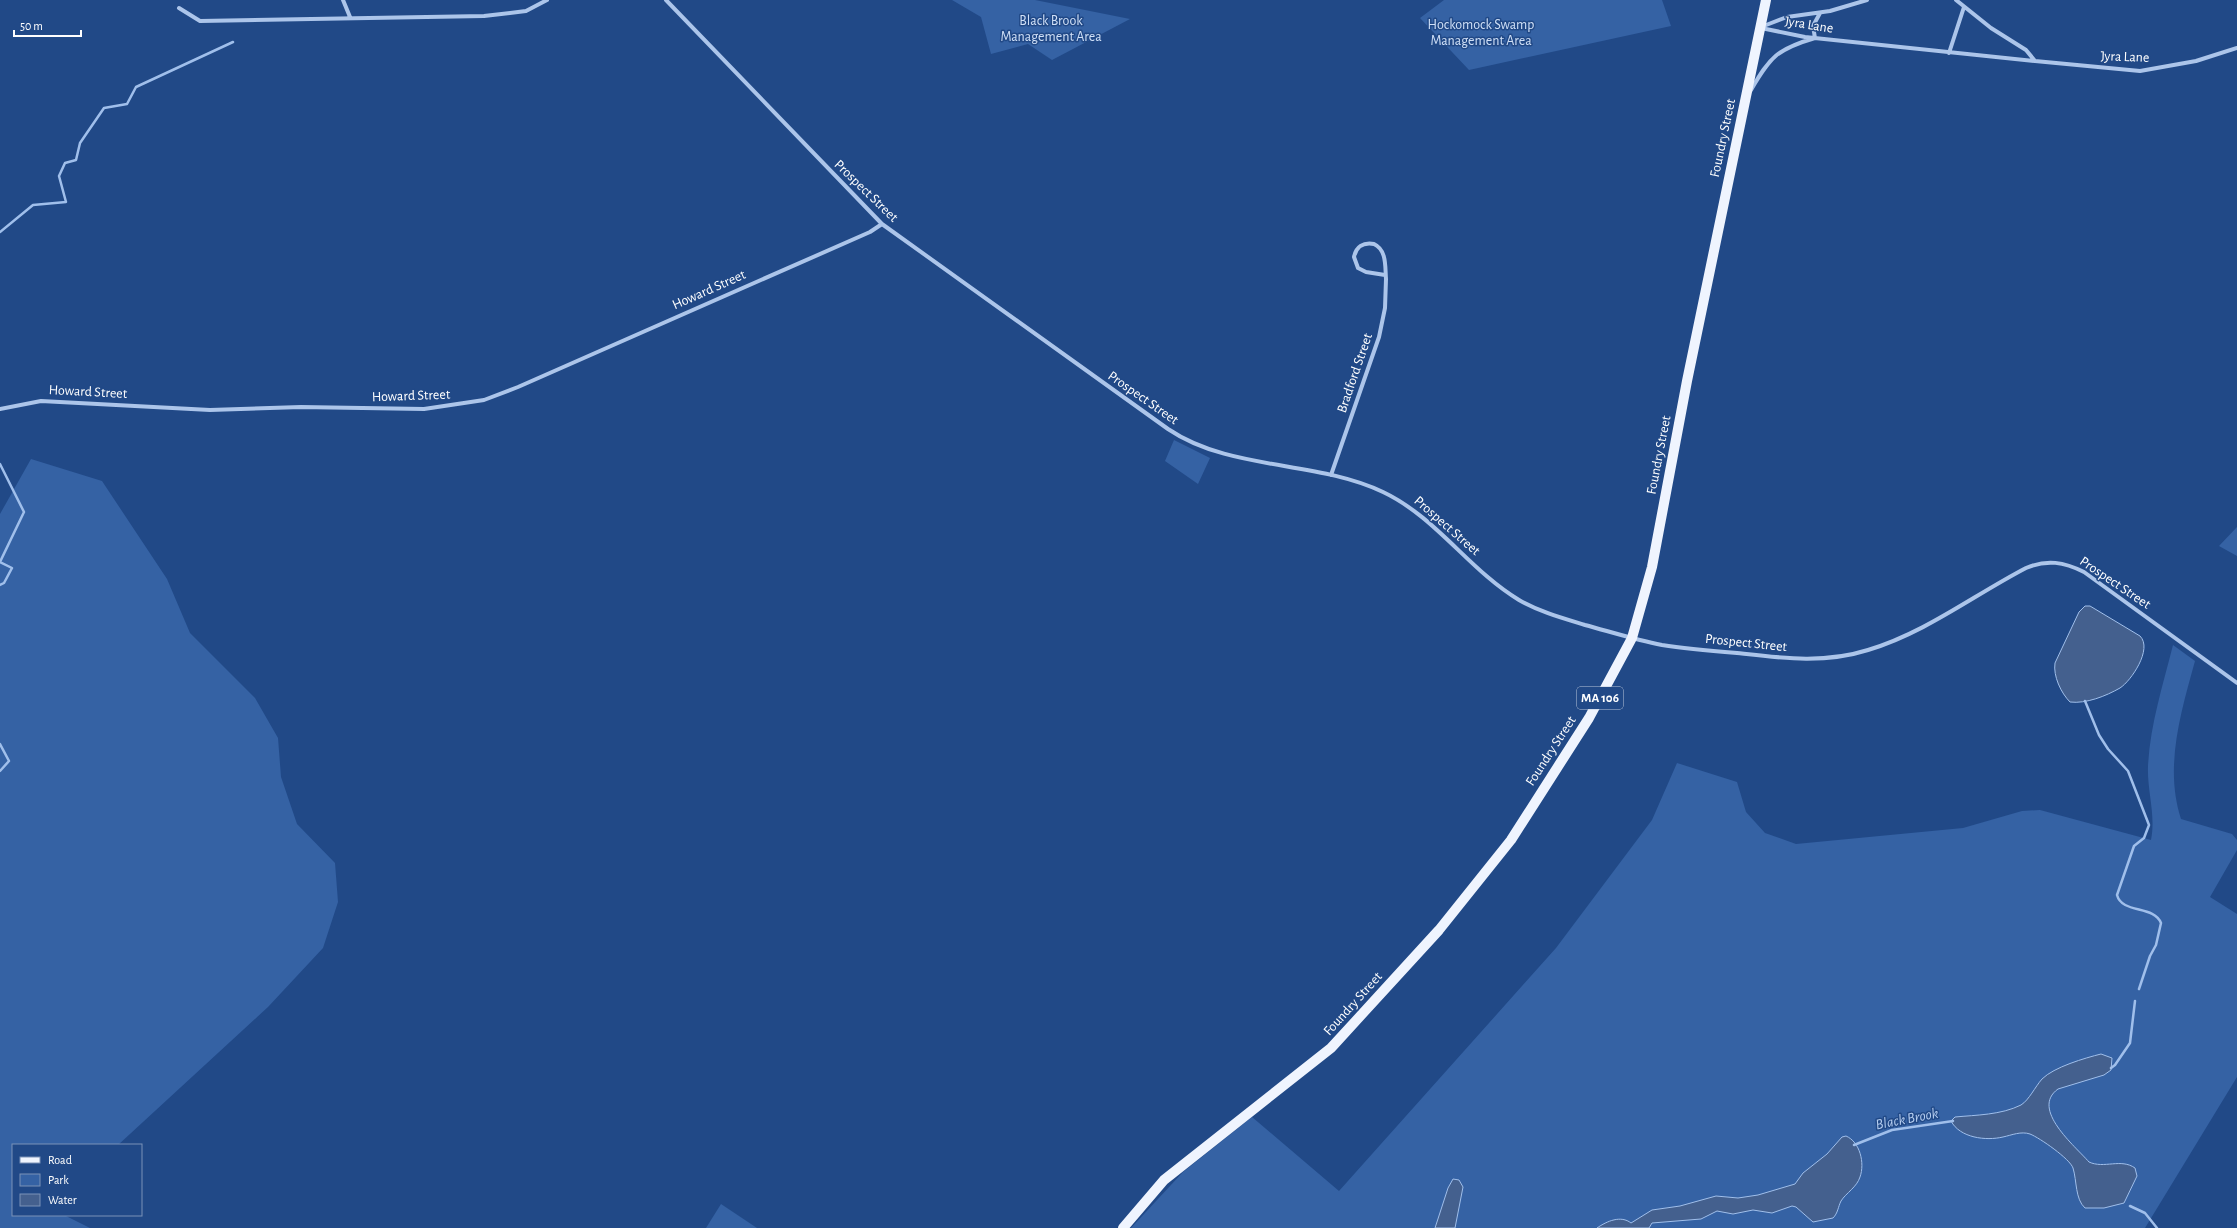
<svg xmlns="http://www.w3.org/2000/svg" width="2237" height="1228" viewBox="0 0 2237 1228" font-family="'Alegreya Sans',sans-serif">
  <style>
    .green { fill: #3562a4 }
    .water { fill: #44608e; stroke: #a0bfeb }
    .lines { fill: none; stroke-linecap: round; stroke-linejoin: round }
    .stream { stroke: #a0bfeb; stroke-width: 2.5 }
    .minor { stroke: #acc5ea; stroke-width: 4 }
    .primary { stroke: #eff4fe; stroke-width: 10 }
    .labels { text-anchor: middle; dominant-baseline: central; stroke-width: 3; stroke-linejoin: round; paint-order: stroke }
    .shield { fill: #214987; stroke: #bcc8db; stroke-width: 1 }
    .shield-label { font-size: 13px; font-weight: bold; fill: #fff }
    .park-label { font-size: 14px; fill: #d0e0f7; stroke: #214987 }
    .street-label { font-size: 14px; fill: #fff; stroke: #214987 }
    .water-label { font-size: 15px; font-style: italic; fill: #b7cff1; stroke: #214987 }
  </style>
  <rect width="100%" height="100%" fill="#214987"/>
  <!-- green -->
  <path class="green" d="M952,0H1035L1130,19L1052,60L1028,44L991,54L981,17Z
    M1444,0H1662L1671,26L1469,70L1420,18Z
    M1174,440L1210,458L1198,484L1165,461Z
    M31,459L102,481L167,579L190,633L255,698L278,738L281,777L297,824L335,863L338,902L323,948L268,1007L118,1145H13V1215H64L90,1228H0V514Z
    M2237,527V556L2219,546Z
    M2173,645L2195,661C2181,712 2164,767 2181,819L2232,834L2237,840V850L2210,897L2237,914V1077L2145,1228H1131L1183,1172L1252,1117L1339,1191L1556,948L1652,820L1677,763L1737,782L1746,812L1765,833L1796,844L1963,828L2022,811L2040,810L2151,840C2156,815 2147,791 2148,766C2150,725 2163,685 2173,645Z
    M721,1204L757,1228H706Z"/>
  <!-- water -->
  <path class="water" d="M2085,606H2090L2140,636C2153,649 2131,681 2120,688C2106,696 2086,704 2070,702C2061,693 2053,676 2055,663L2079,612Z
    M2101,1054L2112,1058L2111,1070L2104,1075L2058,1089C2030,1109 2075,1146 2089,1162C2104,1169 2121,1158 2135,1168L2137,1176L2124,1203L2104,1208H2085C2075,1199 2077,1181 2073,1168C2070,1159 2040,1138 2030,1134C2021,1131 2012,1135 2003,1137C1986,1141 1960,1138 1951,1121L1955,1117C1976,1115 2001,1115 2021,1105C2029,1100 2035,1087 2042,1079C2054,1067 2085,1058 2101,1054Z
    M1846,1136C1860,1142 1865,1163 1860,1177C1857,1187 1846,1193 1841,1201C1838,1207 1838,1213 1833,1218L1813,1222L1796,1207L1792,1206L1772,1213L1753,1210L1733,1214L1717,1211L1701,1219L1652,1223L1649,1228H1597C1607,1221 1621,1215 1631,1223L1652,1210L1680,1206L1716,1196L1738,1198L1758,1195L1795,1184L1803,1173L1827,1154L1842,1137Z
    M1453,1179L1459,1180L1463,1187L1455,1228H1435L1448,1188Z"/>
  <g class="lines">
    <!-- stream -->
    <path class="stream" d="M0,232L33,205L66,202L59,176L65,163L76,160L80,143L104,108L127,104L136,87L233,42
      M0,464L24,512L0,562L12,568L4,583L0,585
      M2085,701L2099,735L2108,749L2128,771L2149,825L2144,838L2134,846L2117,895C2122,914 2154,905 2161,923L2156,945L2150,956L2139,989
      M0,744L9,761L0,771
      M2111,1068L2115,1065L2130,1043L2135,1001
      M1854,1145L1892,1130L1953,1121
      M2130,1206L2145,1213L2157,1228"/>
    <!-- minor -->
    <path class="minor" d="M343,0L350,17
      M666,0L882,224L1168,429C1230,471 1316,460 1383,492C1436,517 1469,570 1519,600C1540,612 1562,618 1585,625C1611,632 1636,640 1662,645C1687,649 1712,651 1737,653C1781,658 1824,664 1868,650C1925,633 1974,595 2026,568C2047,559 2064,562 2084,572L2237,683
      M1956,0L1991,28L2026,50L2035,61L2140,71L2196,61L2237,48
      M179,8L200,21L484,16L526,11L547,0
      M1761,27L1787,17L1830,11L1867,0
      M1761,28L1805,37L2035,61
      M1949,53L1964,7
      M1751,90C1770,57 1777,49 1815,38L1813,26L1820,13
      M0,409L41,401L210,410L301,407L424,409L484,400L518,387L870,232L882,224
      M1331,475L1379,337L1385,308L1386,279C1385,267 1387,250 1374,244C1363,242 1356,247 1354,257L1358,268L1366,272L1385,275"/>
    <!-- primary -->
    <path class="primary" d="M1123,1228L1164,1180L1331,1048L1439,930L1511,840L1589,718L1632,638L1652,567L1687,381L1766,0"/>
  </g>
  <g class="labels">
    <!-- shield labels -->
    <rect class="shield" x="1577" y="687" width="46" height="22" rx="3"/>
    <g class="shield-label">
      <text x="1600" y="698">MA 106</text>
    </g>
    <!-- park labels -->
    <g class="park-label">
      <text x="1051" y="21">Black Brook<tspan x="1051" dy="16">Management Area</tspan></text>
      <text x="1481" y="25">Hockomock Swamp<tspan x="1481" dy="16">Management Area</tspan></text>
    </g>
    <!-- street labels -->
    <g class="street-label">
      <text transform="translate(1809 25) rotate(9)">Jyra Lane</text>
      <text transform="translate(2125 57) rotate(2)">Jyra Lane</text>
      <text transform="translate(1723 138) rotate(-78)">Foundry Street</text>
      <text transform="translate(866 191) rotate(44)">Prospect Street</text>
      <text transform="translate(709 290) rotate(-24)">Howard Street</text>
      <text transform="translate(1355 373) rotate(-71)">Bradford Street</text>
      <text transform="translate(88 392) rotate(3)">Howard Street</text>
      <text transform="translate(411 396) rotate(-2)">Howard Street</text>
      <text transform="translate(1143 398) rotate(35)">Prospect Street</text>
      <text transform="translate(1659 455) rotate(-79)">Foundry Street</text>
      <text transform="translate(1447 526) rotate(41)">Prospect Street</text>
      <text transform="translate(2115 583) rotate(34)">Prospect Street</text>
      <text transform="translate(1746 643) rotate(6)">Prospect Street</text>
      <text transform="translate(1551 751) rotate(-57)">Foundry Street</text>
      <text transform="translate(1353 1004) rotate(-48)">Foundry Street</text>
    </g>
    <!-- water labels -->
    <g class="water-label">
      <text transform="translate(1907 1119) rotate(-11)">Black Brook</text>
    </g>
  </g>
  <!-- legend -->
  <rect x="12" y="1144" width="130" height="72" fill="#214987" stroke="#7a92b7"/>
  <rect x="20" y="1157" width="20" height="6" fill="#eff4fe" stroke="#7a92b7"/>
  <text x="48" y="1164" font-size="12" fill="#ffffff">Road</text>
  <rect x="20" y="1174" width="20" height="12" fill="#3562a4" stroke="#7a92b7"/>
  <text x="48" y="1184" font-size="12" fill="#ffffff">Park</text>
  <rect x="20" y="1194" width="20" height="12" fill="#44608e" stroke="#7a92b7"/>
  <text x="48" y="1204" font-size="12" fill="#ffffff">Water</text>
  <!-- scale -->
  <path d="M14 30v6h67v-6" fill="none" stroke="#ffffff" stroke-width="2"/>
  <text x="20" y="30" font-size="12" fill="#ffffff" stroke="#214987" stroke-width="3" paint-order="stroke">50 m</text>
</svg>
